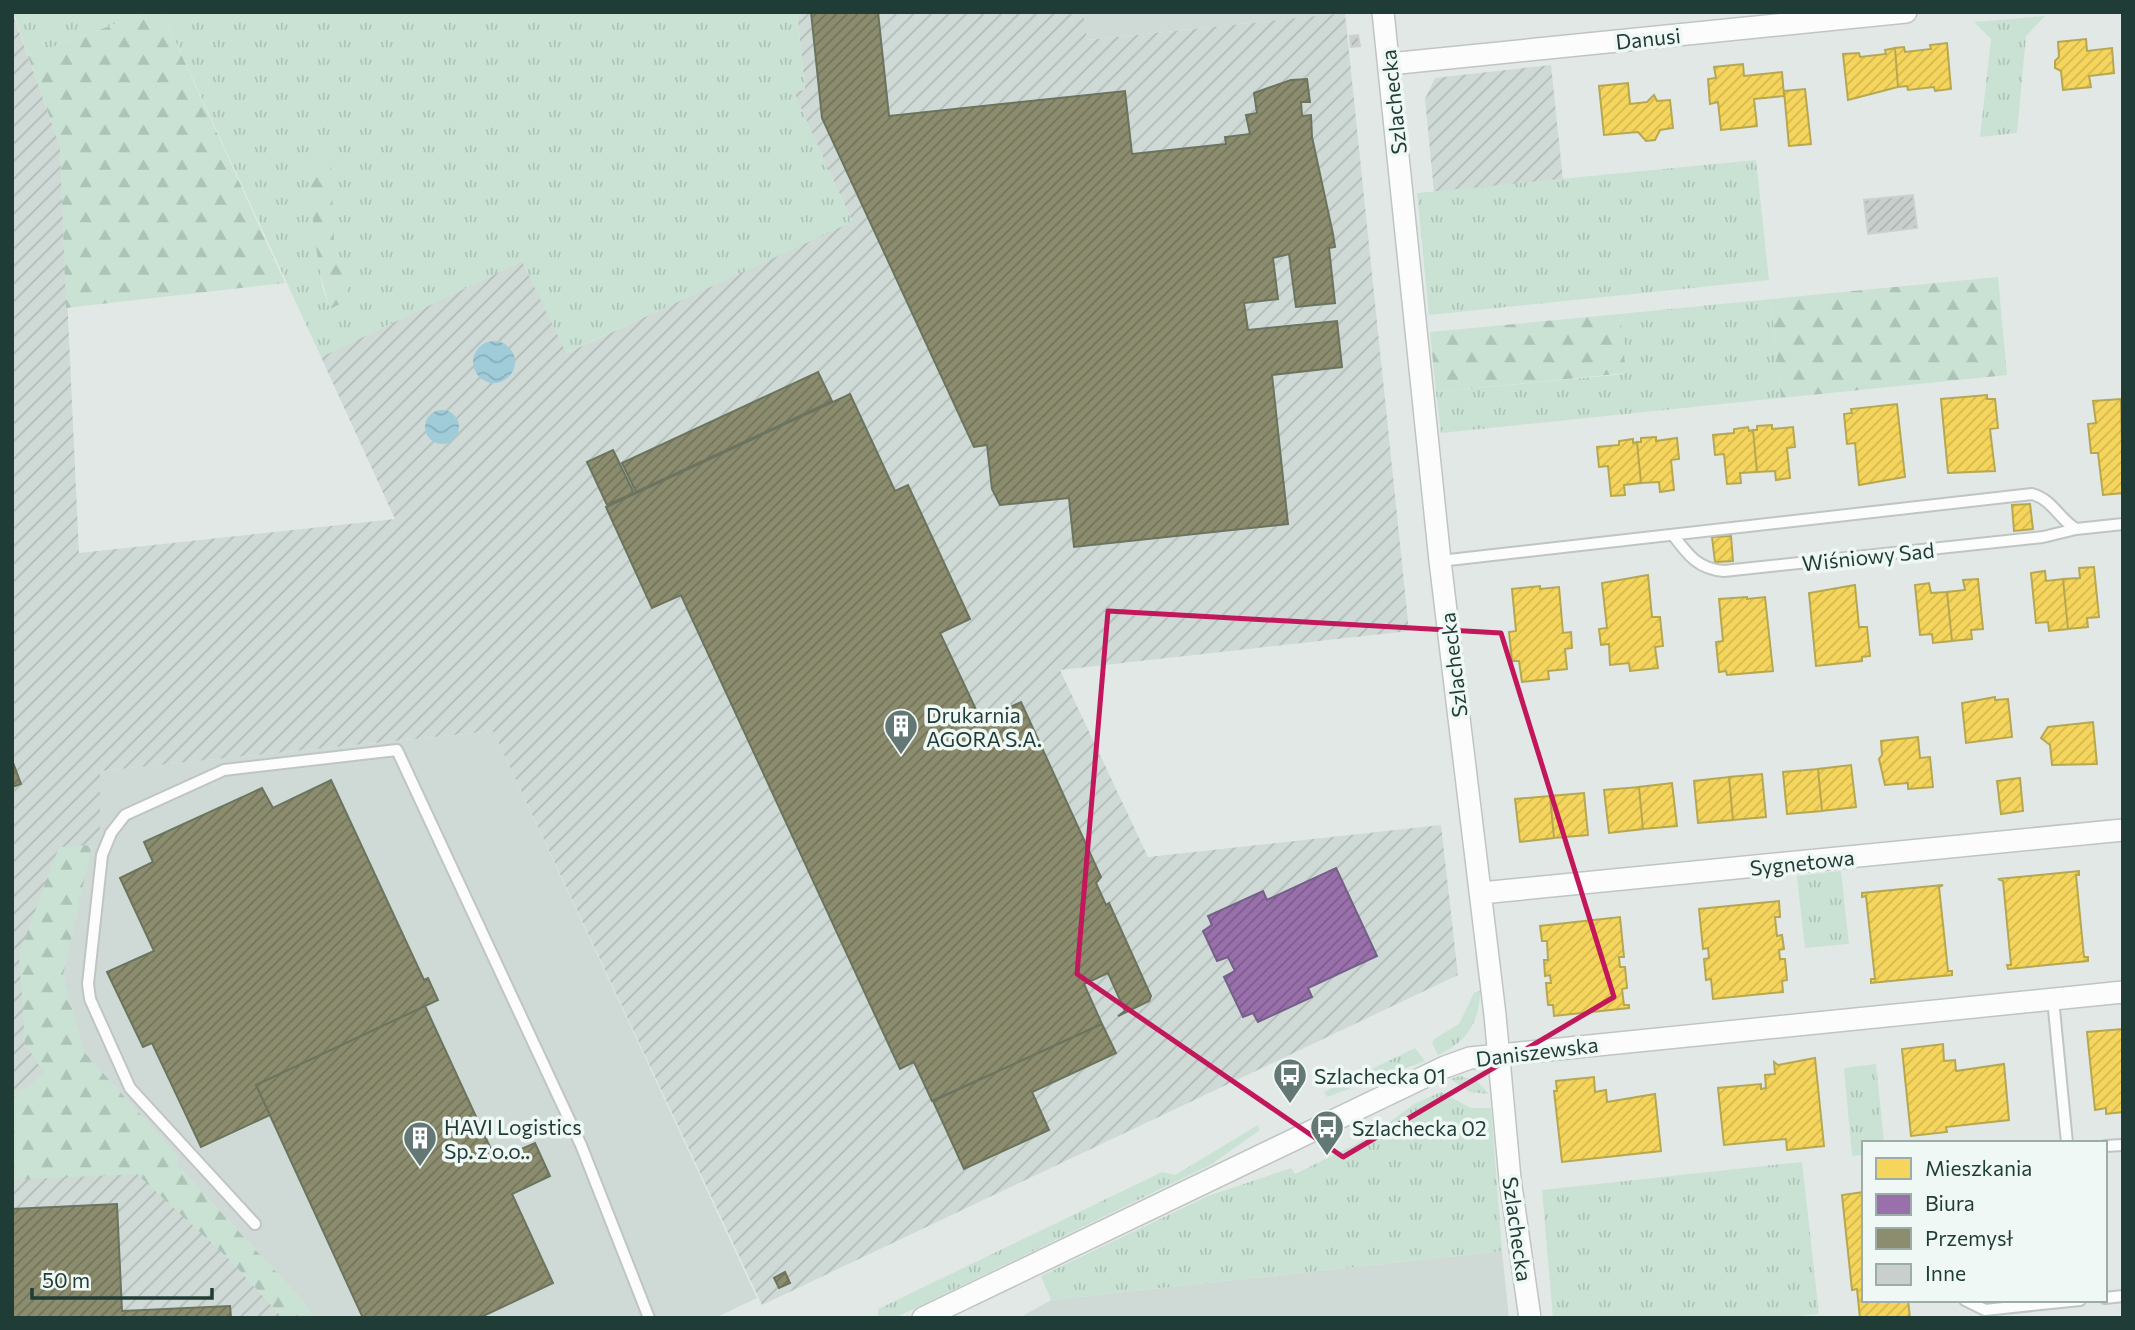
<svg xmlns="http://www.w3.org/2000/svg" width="2135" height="1330" viewBox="0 0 2135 1330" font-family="Commissioner,sans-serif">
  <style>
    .built { fill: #cfdad6 }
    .industrial { fill: url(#industrial-furrows) }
    .grass { fill: url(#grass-tufts); fill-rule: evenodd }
    .forest { fill: url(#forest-firs) }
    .water { fill: url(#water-waves) }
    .homes { fill: url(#homes-hatch); stroke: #b6a751; stroke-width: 2 }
    .offices { fill: url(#offices-hatch); stroke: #746088; stroke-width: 2 }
    .industry { fill: url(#industry-hatch); stroke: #6b745e; stroke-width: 2 }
    .building { fill: url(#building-hatch); stroke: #cbd1cf; stroke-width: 2 }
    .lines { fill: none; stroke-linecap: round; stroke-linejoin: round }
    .service-casing { stroke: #bfc5c3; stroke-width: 14 }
    .minor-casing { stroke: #bfc5c3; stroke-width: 24 }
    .service { stroke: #fbfcfb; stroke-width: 10 }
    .minor { stroke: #fbfcfb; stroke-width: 21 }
    .marked { fill: none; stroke: #c2185b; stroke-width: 5; stroke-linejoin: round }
    .labels { text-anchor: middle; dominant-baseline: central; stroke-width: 7; stroke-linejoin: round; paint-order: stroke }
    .street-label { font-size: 21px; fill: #1f3c37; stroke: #eff8f4 }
    .poi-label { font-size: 21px; fill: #1f3c37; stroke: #eff8f4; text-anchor: start }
  </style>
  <defs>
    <pattern id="industrial-furrows" width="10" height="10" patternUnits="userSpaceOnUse" patternTransform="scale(1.75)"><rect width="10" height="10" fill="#cfdad6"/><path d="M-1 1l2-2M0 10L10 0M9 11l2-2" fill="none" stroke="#b1bcb8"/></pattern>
    <pattern id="grass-tufts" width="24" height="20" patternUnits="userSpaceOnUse" patternTransform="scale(1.75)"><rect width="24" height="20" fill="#cae2d4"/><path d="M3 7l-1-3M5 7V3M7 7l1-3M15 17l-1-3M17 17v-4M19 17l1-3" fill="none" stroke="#adc3b7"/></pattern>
    <pattern id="forest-firs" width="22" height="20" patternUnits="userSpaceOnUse" patternTransform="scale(1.75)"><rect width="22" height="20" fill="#cae2d4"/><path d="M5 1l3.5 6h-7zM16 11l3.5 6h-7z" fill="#adc3b7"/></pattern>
    <pattern id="water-waves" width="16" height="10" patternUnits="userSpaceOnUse" patternTransform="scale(1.75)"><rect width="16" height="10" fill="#a0cbd9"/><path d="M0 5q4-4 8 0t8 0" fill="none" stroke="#89afbb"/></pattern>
    <pattern id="homes-hatch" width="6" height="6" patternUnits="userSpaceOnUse" patternTransform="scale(1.75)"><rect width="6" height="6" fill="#f6d55c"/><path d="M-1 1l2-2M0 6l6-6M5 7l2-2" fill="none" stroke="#d2b851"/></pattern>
    <pattern id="offices-hatch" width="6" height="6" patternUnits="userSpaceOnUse" patternTransform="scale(1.75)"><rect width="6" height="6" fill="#9970ab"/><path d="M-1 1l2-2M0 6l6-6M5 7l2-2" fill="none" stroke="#7c5d8c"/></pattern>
    <pattern id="industry-hatch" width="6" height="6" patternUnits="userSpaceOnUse" patternTransform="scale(1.75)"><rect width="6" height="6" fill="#8c8c6e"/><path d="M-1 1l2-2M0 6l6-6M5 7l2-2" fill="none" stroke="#72745b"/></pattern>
    <pattern id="building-hatch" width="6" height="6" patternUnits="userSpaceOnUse" patternTransform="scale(1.75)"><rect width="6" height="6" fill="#c9cfcd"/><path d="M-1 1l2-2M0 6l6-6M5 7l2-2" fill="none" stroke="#acb3b1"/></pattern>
  </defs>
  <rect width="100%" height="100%" fill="#e2e8e6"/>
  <!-- built -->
  <path class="built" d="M1083,12H1346V13L1086,40Z
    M493,731L757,1298L715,1318H313L302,1300L178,1166V1156L84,1052L63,975L92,845L100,831L99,771Z
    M1502,1251L1509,1318H1019L1051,1300Z"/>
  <!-- industrial -->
  <path class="industrial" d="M12,12L60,146L79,553L395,519L321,357L522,261L567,353L852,221L793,92L805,89L797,12H1083L1087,40L1345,13L1409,631L1060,670L1148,857L1441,825L1458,975L762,1305L493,731L100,771V831L92,845L63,975L84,1052L178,1156V1166L230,1260L283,1318H12Z
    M1551,65L1563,180L1434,192L1425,99L1435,78Z"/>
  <!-- grass -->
  <path class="grass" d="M13,12H148L28,56Z
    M162,12H797L805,90L794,92L852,222L566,353L522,261L321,357ZM308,166L331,187L334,239L349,298L330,309L322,286Z
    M2045,16L2026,36L2017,133L1980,137L1991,39L1974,22Z
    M1756,160L1769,280L1429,315L1417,193Z
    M1771,299L1781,398L1441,433L1436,392L1625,374L1620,314Z
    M1841,871L1849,944L1805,948L1797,876Z
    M1480,991C1480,1022 1466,1043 1438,1055L1432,1043L1434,1039L1459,1024L1474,993Z
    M1415,1048L1425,1061L1327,1097L1324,1092Z
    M1876,1064L1884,1143H1864V1155L1852,1156L1844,1068Z
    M1460,1076L1476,1080L1489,1094L1470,1092L1450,1079Z
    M1441,1092L1471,1108H1491L1502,1251L1051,1300L1041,1276L1208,1196L1291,1168L1295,1174L1368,1138L1414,1104Z
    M1258,1125L1260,1130L1212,1164L895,1318H878V1309L1162,1172L1175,1175Z
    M1802,1162L1819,1314L1780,1318H1553L1542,1190Z"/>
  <!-- forest -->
  <path class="forest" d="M148,12H162L285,283L66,308L60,146L28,56Z
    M314,160H331L334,239L350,299L330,309C315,263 312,214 308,166Z
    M1998,277L2007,375L1781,398L1771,299Z
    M1620,314L1626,373L1436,392L1430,332Z
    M92,845L63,975L84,1052L178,1156V1166L302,1300L313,1318H283L230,1260L137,1174L12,1180V1093L28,1087L44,1073L25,1044L19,954L59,847Z"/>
  <!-- water -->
  <path class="water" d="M473 362a21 21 0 1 1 42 0a21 21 0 1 1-42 0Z
    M425 427a17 17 0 1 1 34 0a17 17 0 1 1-34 0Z"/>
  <!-- homes -->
  <path class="homes" d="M2086,39L2087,51L2112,48L2114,73L2089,76L2091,87L2063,90L2061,71L2055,68V61L2059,57L2058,42Z
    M1947,43L1951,89L1935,91L1934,87L1908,90L1907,86L1898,87L1895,48L1904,47L1905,52L1931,49L1930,45Z
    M1895,48L1898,87L1848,100L1843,54L1859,53L1860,57L1886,54L1885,50Z
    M1743,64L1744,76L1782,72L1784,96L1754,99L1757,126L1721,130L1718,102L1710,104L1708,79L1716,78L1714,67Z
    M1628,83L1630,104L1647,102L1654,95L1657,101L1670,100L1673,128L1660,130L1655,140L1646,141L1638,132L1604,135L1599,86Z
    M1805,89L1811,144L1789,146L1784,91Z
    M1987,395V399H1995L1998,428L1990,429L1995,471L1948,473L1941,399Z
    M2121,399L2123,493L2103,495L2098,453H2091L2088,424L2096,423L2093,401Z
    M1897,404L1905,477L1859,485L1855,443L1847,444L1844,414L1852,413L1851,409Z
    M1772,425V429L1793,427L1795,447L1787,448L1790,478L1776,480L1775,471L1757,472L1753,430H1757V426Z
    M1748,427L1749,431L1753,430L1757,472L1740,473L1741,483L1727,484L1724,454L1715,455L1713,435L1734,433V429Z
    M1656,437V441L1677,438L1679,459L1671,460L1674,490L1660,492L1659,482L1641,483L1637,442H1641V438Z
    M1633,439V443L1637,442L1641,483L1624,485L1625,495L1611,496L1608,466L1599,467L1597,447L1619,445V441Z
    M2030,504L2033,529L2014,531L2012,505Z
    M1731,536L1733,561L1715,562L1712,537Z
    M2094,567L2099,617L2087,618L2088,627L2068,629L2063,579L2080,578L2079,568Z
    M2045,571L2046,581L2063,579L2068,629L2049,631L2048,622L2036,623L2031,573Z
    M1648,575L1652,617H1660L1663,646L1655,647L1658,668L1630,671L1629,663L1610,665L1609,644L1601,645L1599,629L1607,628L1602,583Z
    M1978,579L1983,629L1971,630L1972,639L1952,641L1947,592L1965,590L1963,580Z
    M1929,583L1931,593L1947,592L1952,641L1933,643L1932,634L1920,635L1915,585Z
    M1855,585L1859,627H1867L1870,656L1862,657V661L1816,666L1809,593Z
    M1540,586V589L1559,587L1563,633L1571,632L1572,648L1565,649L1567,669L1548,671L1549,679L1522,682L1519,661H1512L1509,632L1516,631L1512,589Z
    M1747,597V599L1765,597L1773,671L1727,675L1726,671L1719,672L1716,642L1723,641L1719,599Z
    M1995,697V700L2008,699L2012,737L1966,743L1962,703Z
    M2093,722L2097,764L2052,765L2050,745L2041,738L2048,727Z
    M1918,737L1920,758L1930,757L1933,787L1908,789V783L1885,785L1879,759L1882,755L1881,741Z
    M1851,765L1856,807L1822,811L1818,769Z
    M1818,769L1822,811L1787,814L1783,772Z
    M1762,774L1766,817L1733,820L1729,777Z
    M1729,777L1733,820L1698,823L1694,781Z
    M2020,778L2023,811L2001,814L1997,781Z
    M1672,783L1677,826L1643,829L1639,787Z
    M1639,787L1643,829L1609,833L1604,790Z
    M1584,793L1588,835L1554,838L1550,796Z
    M1550,796L1554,838L1520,842L1515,799Z
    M2079,871V875H2076L2084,957H2088V961L2008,969L2007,965H2011L2003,881L1998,879Z
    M1943,885L1939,887L1948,971H1952V975L1871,983V979H1875L1866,896L1862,897V893Z
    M1779,901L1780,917H1775L1777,936L1782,935L1784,949L1779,950L1780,959H1785L1787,980L1782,981L1783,992L1713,999L1711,979L1706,980L1704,959L1709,958L1708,948L1703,949L1699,909Z
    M1620,917L1624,957H1619L1620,967H1625L1627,988L1622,989L1624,1005H1629V1008L1554,1016L1553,1005H1548L1546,983H1551L1550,975L1545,976L1544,960H1548L1547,941H1542L1540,926Z
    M2123,1029V1112L2106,1114V1108L2095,1110L2087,1032Z
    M1943,1044L1944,1061L1955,1060L1956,1071L2004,1064L2009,1120L1946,1127L1947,1132L1911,1136L1902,1049Z
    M1815,1058L1824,1146L1787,1150L1786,1139L1724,1145L1718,1088L1761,1084V1089L1766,1088L1765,1075L1775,1074L1774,1062L1778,1065Z
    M1594,1077L1595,1092L1606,1090L1607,1102L1655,1094L1661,1151L1562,1162L1554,1091H1557L1556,1081Z
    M1864,1192V1300H1908L1910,1318H1860L1857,1289L1852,1290L1842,1195Z"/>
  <!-- offices -->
  <path class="offices" d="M1336,868L1377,956L1308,988L1312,997L1258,1022L1253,1013L1243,1017L1224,977L1235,971L1228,957L1217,961L1203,931L1212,925L1208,916L1263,891L1267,900Z"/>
  <!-- industry -->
  <path class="industry" d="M811,12H878L889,116L1125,91L1132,154L1226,144L1225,137L1250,134L1246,115L1257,113L1254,93L1291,80L1307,79L1310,102H1301L1302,116L1311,115L1312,137L1333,234L1335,247L1329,248L1335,303L1296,307L1289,254L1273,258L1278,299L1244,303L1248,330L1337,321L1342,367L1272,375L1288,524L1074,547L1069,498L1000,505L992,489L987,445L974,447L822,118Z
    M818,372L832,401L636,492L622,463Z
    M850,394L895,491L908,485L970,619L940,633L979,716L986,712L989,717L1021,702L1101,877L1096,883L1106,905L1109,903L1151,996L1149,1001L1118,1016L1125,1011L1108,973L1084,984L1102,1024L932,1101L914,1062L900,1069L681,595L652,608L606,507Z
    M613,450L634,493L607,505L587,462Z
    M12,760L21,784L12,787Z
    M331,780L424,980L428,978L438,1000L256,1085L270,1115L201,1147L152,1043L143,1047L107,972L154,951L120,878L153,862L144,842L262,788L273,808Z
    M425,1006L496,1160L535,1143L550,1176L512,1194L553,1283L479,1318H363L256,1085Z
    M1102,1024L1116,1053L1032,1092L1049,1130L964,1169L933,1101Z
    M117,1204L122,1311L230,1306L231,1318H12V1209Z
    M785,1272L790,1283L779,1288L774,1278Z"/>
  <!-- building -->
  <path class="building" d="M1358,35L1360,46L1351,47L1350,36Z
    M1913,195L1917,228L1868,234L1864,200Z"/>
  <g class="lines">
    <!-- service casing -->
    <g class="service-casing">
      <path id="service" d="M1673,535C1688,555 1698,569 1724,571L2043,537L2076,529L2123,524
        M1440,561L2032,494C2052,499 2059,519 2076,529
        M2053,999L2067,1143
        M2105,1146L2123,1145
        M255,1224L130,1088L90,999L88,984L102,855L111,833L125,815L224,770L397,750L581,1145L649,1318
        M2105,1298L2123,1296
        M1965,1300L1985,1310L2080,1300"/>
    </g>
    <!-- minor casing -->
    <g class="minor-casing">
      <path id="minor" d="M1383,12L1440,561L1495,1015L1510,1179L1530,1318
        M1389,64L1906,12
        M1481,893L2123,830
        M923,1318L1445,1067L1470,1058L2123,992"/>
    </g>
    <!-- service -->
    <use href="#service" class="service"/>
    <!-- minor -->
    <use href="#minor" class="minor"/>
  </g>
  <!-- marked area -->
  <path class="marked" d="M1108,611L1501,633L1614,997L1343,1157L1077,974Z"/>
  <!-- icons -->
  <defs>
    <g id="building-pin" transform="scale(1.75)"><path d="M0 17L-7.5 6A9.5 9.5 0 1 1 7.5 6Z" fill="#637874" stroke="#eff8f4"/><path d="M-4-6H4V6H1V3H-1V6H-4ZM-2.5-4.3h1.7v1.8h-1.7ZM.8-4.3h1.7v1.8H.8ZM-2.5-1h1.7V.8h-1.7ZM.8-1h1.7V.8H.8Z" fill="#fff"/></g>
    <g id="bus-pin" transform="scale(1.75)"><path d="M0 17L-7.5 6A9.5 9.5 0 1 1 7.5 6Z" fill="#637874" stroke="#eff8f4"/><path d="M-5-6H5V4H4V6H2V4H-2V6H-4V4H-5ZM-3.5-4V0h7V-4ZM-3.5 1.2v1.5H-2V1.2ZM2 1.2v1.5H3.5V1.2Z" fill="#fff"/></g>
  </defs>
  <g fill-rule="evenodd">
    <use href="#building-pin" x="901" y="726"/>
    <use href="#bus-pin" x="1290" y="1075"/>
    <use href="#bus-pin" x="1327" y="1127"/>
    <use href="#building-pin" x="420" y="1138"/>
  </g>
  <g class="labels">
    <!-- street labels -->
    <g class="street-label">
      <text transform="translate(1648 38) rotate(-6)">Danusi</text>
      <text transform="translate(1393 102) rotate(-96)">Szlachecka</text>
      <text transform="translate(1868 556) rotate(-6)">Wiśniowy Sad</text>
      <text transform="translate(1453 665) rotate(-97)">Szlachecka</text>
      <text transform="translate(1802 862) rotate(-6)">Sygnetowa</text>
      <text transform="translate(1537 1051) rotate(-7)">Daniszewska</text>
      <text transform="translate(1518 1229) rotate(82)">Szlachecka</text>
    </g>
    <!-- poi labels -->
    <g class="poi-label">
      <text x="926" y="714">Drukarnia<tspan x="926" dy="24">AGORA S.A.</tspan></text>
      <text x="1314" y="1075">Szlachecka 01</text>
      <text x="444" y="1126">HAVI Logistics<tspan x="444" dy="24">Sp. z o.o..</tspan></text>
      <text x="1352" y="1127">Szlachecka 02</text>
    </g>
  </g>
  <!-- border -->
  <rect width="2135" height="1330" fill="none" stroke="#1f3c37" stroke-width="28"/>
  <!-- legend -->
  <rect x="1862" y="1141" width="245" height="161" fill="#eff8f4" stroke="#9cada8" stroke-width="2"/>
  <rect x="1876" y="1158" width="35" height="21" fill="#f6d55c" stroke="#9cada8" stroke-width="2"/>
  <text x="1925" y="1176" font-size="21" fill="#1f3c37">Mieszkania</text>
  <rect x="1876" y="1194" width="35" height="21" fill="#9970ab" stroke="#9cada8" stroke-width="2"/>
  <text x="1925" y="1211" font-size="21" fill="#1f3c37">Biura</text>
  <rect x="1876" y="1228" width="35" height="21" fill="#8c8c6e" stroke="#9cada8" stroke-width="2"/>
  <text x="1925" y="1246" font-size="21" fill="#1f3c37">Przemysł</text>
  <rect x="1876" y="1264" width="35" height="21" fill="#c9cfcd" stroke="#9cada8" stroke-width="2"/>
  <text x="1925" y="1281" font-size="21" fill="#1f3c37">Inne</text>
  <!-- scale -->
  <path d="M32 1288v10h180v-10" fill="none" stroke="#1f3c37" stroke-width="3.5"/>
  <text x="42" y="1288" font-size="21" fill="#1f3c37" stroke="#eff8f4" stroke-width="5" paint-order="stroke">50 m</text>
</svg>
